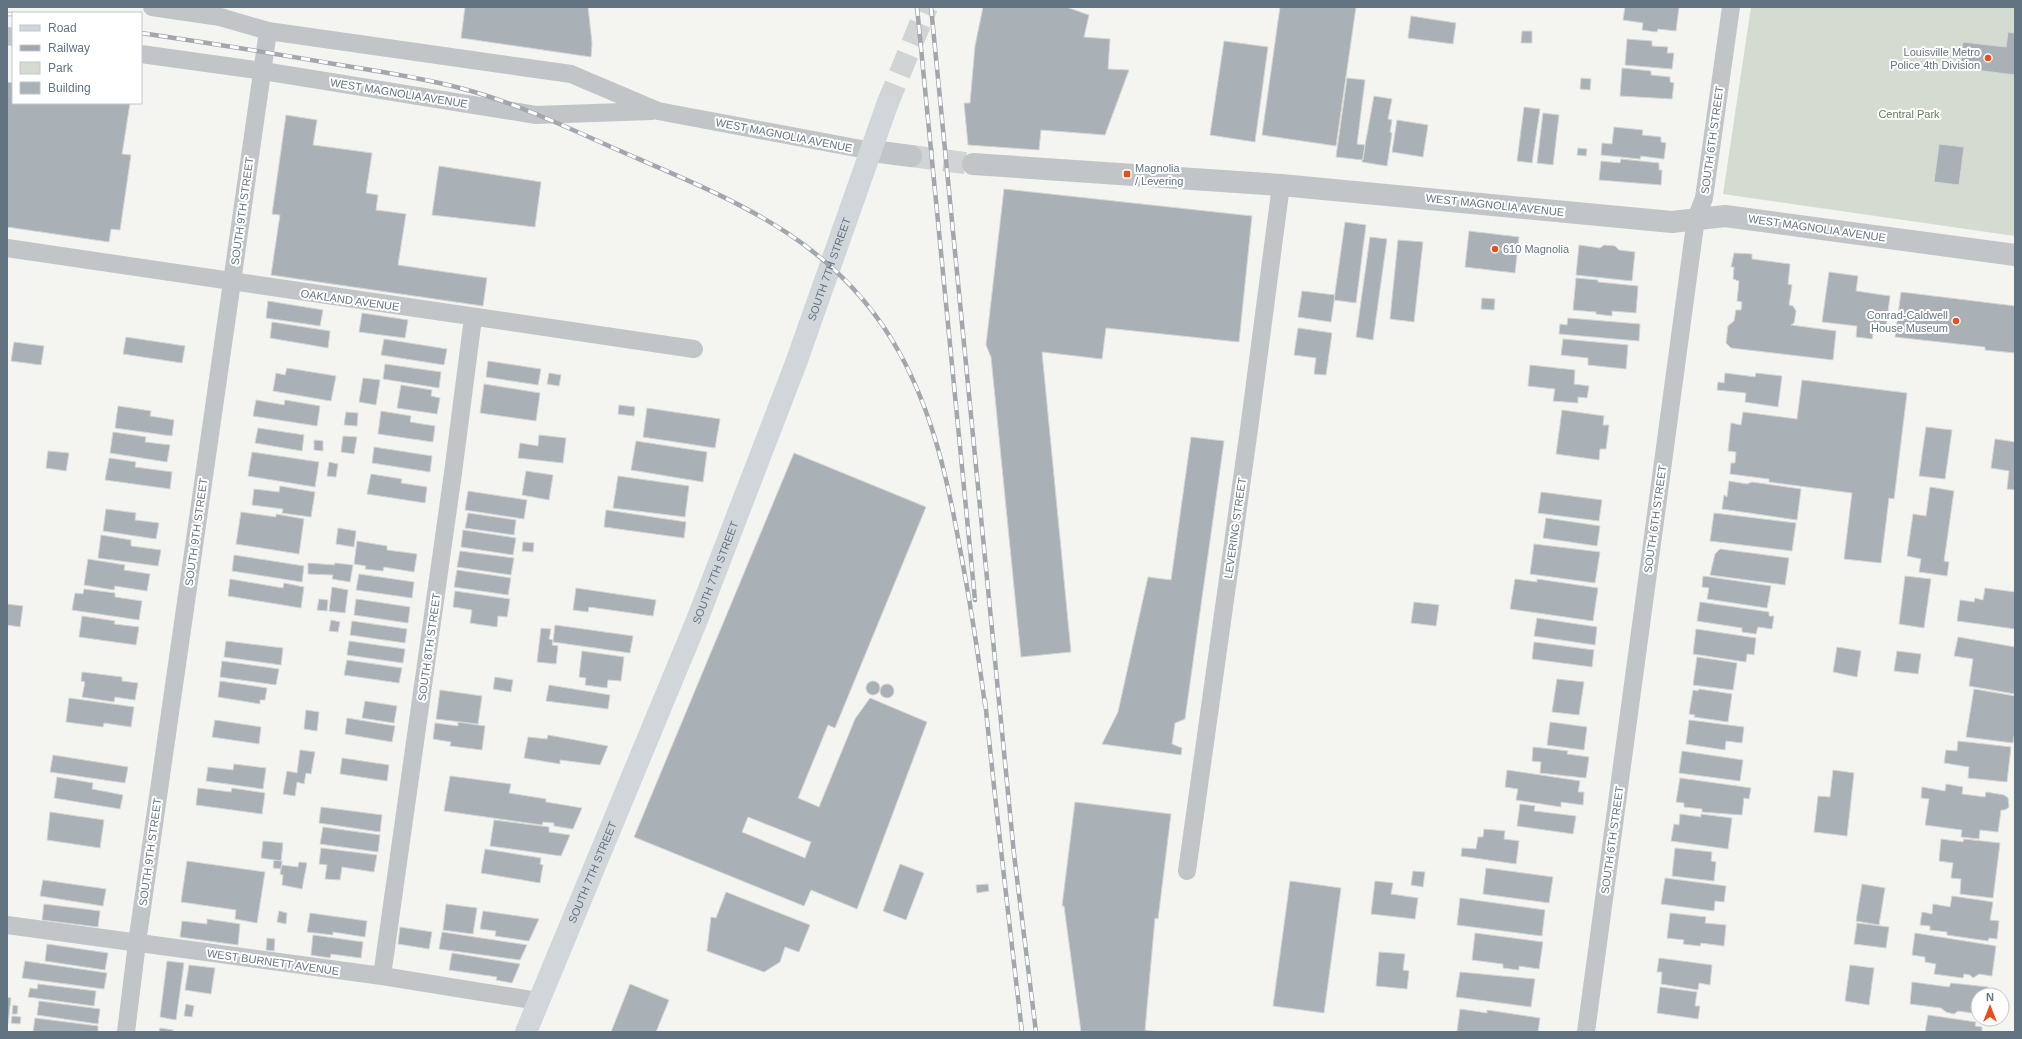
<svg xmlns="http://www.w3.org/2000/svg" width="2022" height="1039" viewBox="0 0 2022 1039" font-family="Arial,sans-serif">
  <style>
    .green { fill: #d4dbd1 }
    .building { fill: #a9b1b6; stroke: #d5d5d3; fill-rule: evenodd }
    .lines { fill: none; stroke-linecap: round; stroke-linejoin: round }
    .tertiary-tunnel { stroke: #d0d4d4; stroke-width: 22; stroke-dasharray: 22 11; stroke-linecap: butt }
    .primary-tunnel { stroke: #d0d4d4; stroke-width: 22; stroke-dasharray: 22 11; stroke-linecap: butt }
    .minor { stroke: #c1c5c8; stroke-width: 18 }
    .tertiary { stroke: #c1c5c8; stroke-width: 22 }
    .primary { stroke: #d1d6da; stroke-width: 22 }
    .rail-casing { stroke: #a1a7ad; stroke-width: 4.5 }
    .rail { stroke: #fff; stroke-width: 3; stroke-dasharray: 9; stroke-linecap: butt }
    .poi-dot { fill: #e94e1a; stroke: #fff; stroke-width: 1.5 }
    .labels { text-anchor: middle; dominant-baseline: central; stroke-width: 4; stroke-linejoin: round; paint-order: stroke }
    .poi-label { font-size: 11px; fill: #627382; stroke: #fff; text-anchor: end }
    .street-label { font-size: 11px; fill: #627382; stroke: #fff }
    .park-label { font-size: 11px; fill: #657961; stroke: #fff }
  </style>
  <rect width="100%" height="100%" fill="#f4f4f0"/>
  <!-- green -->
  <path class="green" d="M1751,7H2015V236L1723,194Z"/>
  <!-- building -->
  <path class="building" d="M465,7H588L592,43L591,57L461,38Z
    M983,7H1066L1089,15L1084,37L1110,39L1108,69L1129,70L1105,135L1041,130L1039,150L968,145L964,103H970L975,46Z
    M1280,7H1356L1336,146L1262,135Z
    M1625,7H1679L1676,31L1658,29L1657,32L1642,30L1643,23L1623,20Z
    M1411,16L1456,23L1453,44L1408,38Z
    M1522,31H1532V43H1521Z
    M2008,32L2015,33V75L1960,68L1963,42L2006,47Z
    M1627,39L1652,41V46L1668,47L1667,53H1674L1672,69L1625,65Z
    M1224,41L1268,47L1255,142L1210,135Z
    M1622,68L1651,71V75L1670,77V82L1674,83L1672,99L1620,96Z
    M1347,78L1365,80L1357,144L1365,145L1363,160L1336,157Z
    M1581,78L1591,79L1590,90L1580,89Z
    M7,82L13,83V103H130L122,154L131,155L120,230L111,229L109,242L7,227Z
    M1374,96L1392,99L1388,119L1392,120L1390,132L1392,133L1387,166L1362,162Z
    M1524,107L1540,109L1532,163L1517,161Z
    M1543,113L1559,115L1553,165L1537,163Z
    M286,115L317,120L313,145L372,153L366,193L378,195L376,210L406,214L398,265L487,278L483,306L271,275L280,215L272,214Z
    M1397,120L1428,125L1423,157L1392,152Z
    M1614,127L1643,130L1642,135L1661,137V142L1666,143L1664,159L1641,156L1640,159L1601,155L1602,143L1612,144Z
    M1939,144L1964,147L1959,185L1934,182Z
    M1578,148L1587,149L1586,156L1577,155Z
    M1621,159L1659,163V170H1662L1661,185L1599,180L1601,161L1620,163Z
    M439,166L541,182L535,227L432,215Z
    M1004,189L1252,216L1239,342L1106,328L1102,359L1042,352L1071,652L1021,657L991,357L986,345Z
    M1345,222L1366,225L1356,303L1334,300Z
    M1469,231L1519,237L1515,273L1465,267Z
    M1370,237L1387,239L1373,340L1356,337Z
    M1398,240L1423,242L1414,322L1390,319Z
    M1579,245L1600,248L1604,245L1615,246L1619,250L1635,252L1632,281L1576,275Z
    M1734,253L1752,254V259L1790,264L1788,284L1792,285L1789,305L1793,306L1796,311L1794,323L1791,325L1836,331L1833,360L1731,348L1726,343L1728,326L1734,321L1736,310H1741L1742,302L1737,301L1739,281L1733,279L1734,267H1731Z
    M1829,272L1858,276L1856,291L1890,296L1886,328L1874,327L1872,339L1856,337L1857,326L1822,322Z
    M1576,278L1598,280V282L1638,286L1636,313L1612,311V316L1596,314V312L1573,310Z
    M1302,291L1335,295L1331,322L1298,317Z
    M1901,292L2015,306V358V353L1985,350V347L1895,337Z
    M1482,298L1495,299L1494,310L1481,309Z
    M268,301L323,310L320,326L266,318Z
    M362,313L408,320L405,338L359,332Z
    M1568,318L1640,324L1639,341L1559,334L1560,324L1567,325Z
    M272,322L330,331L328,348L270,338Z
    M1298,328L1332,333L1326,375L1314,374L1316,358L1294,355Z
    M126,337L185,346L182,363L123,354Z
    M384,339L447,349L444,365L381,355Z
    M1563,339L1628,345L1626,369L1588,365V358L1561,355Z
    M14,342L44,346L41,365L11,361Z
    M488,361L541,369L538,385L486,377Z
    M385,364L441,372L439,388L383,379Z
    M1530,365L1575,370L1574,384L1589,386L1587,398L1578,397V403L1553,401L1555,389L1528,386Z
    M287,368L336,376L331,401L273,391L276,373L285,375Z
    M549,373L561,375L559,386L547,384Z
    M1725,373L1755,377L1756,373L1782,376L1778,407L1745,402L1746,393L1717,390L1718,382L1724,383Z
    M363,378L380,380L376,405L359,402Z
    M1802,380L1907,393L1894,499L1889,498L1881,563L1844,559L1852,493L1769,482V479L1730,474L1731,463H1735L1736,452L1728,451L1731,423L1741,425L1743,412L1797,419Z
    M484,384L540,393L536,421L480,413Z
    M401,385L432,390L431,396L440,398L437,414L397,408Z
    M256,400L284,405L285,400L320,406L317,426L253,416Z
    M619,405L635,407L634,416L618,414Z
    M118,406L151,411L150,416L174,420L172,436L115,428Z
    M647,408L720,419L715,448L643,437Z
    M1562,410L1604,416L1603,425H1609L1606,449H1600L1599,460L1556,454Z
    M381,411L411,416L410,422L435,426L433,442L378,434Z
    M346,412L358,413L357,426L344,425Z
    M1926,427L1952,430L1945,479L1919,476Z
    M258,428L304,435L302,451L255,443Z
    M113,432L146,437L145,442L170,445L167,462L110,453Z
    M539,435L566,438L563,463L518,458L520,443L538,446Z
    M343,436L357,437L354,454L341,452Z
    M1191,437L1224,441L1185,719L1175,723L1172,744L1182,748L1181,755L1102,744L1118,712L1148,577L1171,580Z
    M1995,439L2015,442V490L2007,489L2009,471L1991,468Z
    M314,440L323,441V451L314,450Z
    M636,441L707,452L703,482L631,470Z
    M374,447L432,456L430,472L372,463Z
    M48,451L69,453L66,471L46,468Z
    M252,452L319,462L315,487L248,476Z
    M794,453L926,507L835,728L828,725L798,798L819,807L855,719L870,698L927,722L857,909L811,890L804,906L634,837ZM748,817L811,842L805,858L742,832Z
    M109,458L136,462L135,467L172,472L170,489L105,480Z
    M329,462L338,464L336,477L327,476Z
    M526,471L553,475L549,500L522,495Z
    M371,474L402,479L401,483L427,487L425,503L367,494Z
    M618,476L689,486L685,517L613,508Z
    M1729,481L1747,484L1752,482L1801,489L1797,520L1722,509L1724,495L1727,497Z
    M280,486L315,492L311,517L282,513L283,509L252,505L254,489L279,492Z
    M1930,487L1954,491L1944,561L1949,562L1947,576L1919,572L1921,559L1907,556L1913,514L1926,516Z
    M468,491L527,500L524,519L465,510Z
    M1541,492L1602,500L1599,521L1538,513Z
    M106,509L136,513L135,520L159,523L156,539L103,531Z
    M606,510L686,522L684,538L604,527Z
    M241,512L276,517V514L304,519L299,554L236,544Z
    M468,513L516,520L514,535L465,528Z
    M1714,513L1796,523L1792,551L1710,541Z
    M1546,518L1600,526L1597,546L1543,538Z
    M338,528L356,531L354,547L336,544Z
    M463,530L516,538L513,555L461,547Z
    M101,535L131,540V546L161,550L158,566L98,558Z
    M357,541L387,546V550L417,554L414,572L384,567L383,571L365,569L366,566L354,564Z
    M523,542L534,543L533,552L522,551Z
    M1534,544L1600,552L1595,583L1530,574Z
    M1720,549L1789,558L1785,585L1710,575L1715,554Z
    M460,551L514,558L511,575L457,567Z
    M234,555L304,566L302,582L232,571Z
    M88,559L125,565L124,570L150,574L147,591L115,586L114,590L84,585Z
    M308,563L334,565L335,563L353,565L350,582L332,579L333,575L308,574Z
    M457,570L511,578L508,595L454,587Z
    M359,574L414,582L412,598L356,590Z
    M1703,576L1771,586L1767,608L1707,599L1709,588L1702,587Z
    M1905,576L1931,579L1924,628L1899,624Z
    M230,579L283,588L284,583L304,587L301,608L228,596Z
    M1515,579L1537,582V579L1598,588L1593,621L1510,609Z
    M332,587L348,590L345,613L329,611Z
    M576,588L656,600L653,616L589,607L588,612L573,610Z
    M1985,588L2015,592V629L1957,621L1960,600L1974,602L1975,598L1983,600Z
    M84,589L115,593V597L142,601L139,620L72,610L75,593L83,594Z
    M455,591L510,599L507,617L498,616L497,627L470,623L472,610L453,607Z
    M319,599L328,600L327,611L317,610Z
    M356,599L410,607L408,623L354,615Z
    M1414,602L1439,605L1436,626L1411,623Z
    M1700,602L1769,612V616H1774L1772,629L1758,627L1756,634L1742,632V628L1697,621Z
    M7,604L23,606L20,627L7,625Z
    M82,616L115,621L114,624L139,627L136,645L79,637Z
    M1537,618L1597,627L1595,645L1534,636Z
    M331,620L340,622L338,632L329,631Z
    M352,621L407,629L405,643L350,635Z
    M555,625L633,636L630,653L553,642Z
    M541,628L551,629L549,639L553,640L552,645L558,646L556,664L537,662Z
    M1696,629L1756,638L1754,655L1747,654L1746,662L1693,654Z
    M1958,637L2015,647V694L1969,686L1973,659L1954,656Z
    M226,641L283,648L281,665L224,657Z
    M349,641L405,649L403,663L347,655Z
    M1534,642L1594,650L1592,667L1532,659Z
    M1837,647L1861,651L1857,677L1833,672Z
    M582,651L624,657L621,681L608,680L607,688L585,685L586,678L579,677Z
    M1897,651L1921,654L1918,674L1894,671Z
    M1697,657L1737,663L1733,690L1693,685Z
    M347,660L402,668L399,683L344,675Z
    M222,661L279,669L276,685L220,677Z
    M82,672L122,677V681L138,683L135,700L115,697L114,702L82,697L85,682L81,681Z
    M495,677L513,680L511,692L493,689Z
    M1557,679L1584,682L1579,715L1552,712Z
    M220,681L267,688L265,700H260V704L218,697Z
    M866 688a7 7 0 1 1 14 0a7 7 0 1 1-14 0Z
    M880 691a7 7 0 1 1 14 0a7 7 0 1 1-14 0Z
    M549,685L610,695L608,709L546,701Z
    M1699,689L1732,694L1728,722L1694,717L1695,715L1689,714L1693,690L1698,691Z
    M1974,689L2015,696V731L2013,743L1966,737Z
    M440,690L482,696L478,724L436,719Z
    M69,698L134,707L131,727L104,723L103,727L66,722Z
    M365,701L397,706L394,723L362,718Z
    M306,710L319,712L317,731L304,729Z
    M347,718L395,726L392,742L345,734Z
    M215,720L261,727L259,744L212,737Z
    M1689,720L1744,727L1742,743L1726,741L1725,750L1686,744Z
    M458,722L485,726L482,750L450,746L451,742L433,739L435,723L458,726Z
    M1550,722L1587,727L1584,750L1547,745Z
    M548,735L608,746L600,765L560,760V764L524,758L528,737L547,739Z
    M1958,741L2011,747L2007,782L1968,778L1969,767L1944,763L1946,750L1957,751Z
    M1533,747L1568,751L1567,754L1589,757L1586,778L1540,773L1541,762L1532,761Z
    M300,750L315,752L311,774L306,773L304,784L297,782L295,796L283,794L287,771L297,773Z
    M1682,751L1743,760L1740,781L1679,773Z
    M53,755L128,767L125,783L50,772Z
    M342,758L389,765L387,781L340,774Z
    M234,764L266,768L263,789L206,781L208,767L233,770Z
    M1507,770L1580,781L1578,792H1584L1583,805L1561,802V807L1516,800L1518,789L1505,787Z
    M1833,770L1854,773L1847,836L1814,832L1818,796L1830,797Z
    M450,776L511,784L509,793L546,799V802L582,808L573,829L554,826V823L543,822L542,825L444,811Z
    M57,777L93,783L92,789L123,795L120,809L54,798Z
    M1680,778L1751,788L1749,799L1744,798L1742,815L1702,812V809L1684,807V803L1676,802Z
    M1946,784L1963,787L1962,794L1985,797L1986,792L2004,795L2008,798L2009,807L2005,810H2001L1998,832L1980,830L1979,839L1961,837L1962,830L1925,825L1929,799L1921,798L1922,787L1945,791Z
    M198,788L231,792L232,788L265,793L262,814L196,805Z
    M1075,802L1171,814L1158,919L1155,918L1145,1030L1158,1032H1081L1064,906H1062Z
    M1520,804L1535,806L1534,811L1576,816L1573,834L1517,826Z
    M321,807L382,815L380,832L319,823Z
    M50,812L104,820L100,848L47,840Z
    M1680,814L1701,817V814L1732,818L1728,849L1671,841L1674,824L1679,825Z
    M494,820L549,827V832L570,835L561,856L490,846Z
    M323,827L380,835L378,852L320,844Z
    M1484,829L1505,831L1504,839L1519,841L1516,864L1461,856L1462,848L1476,849L1478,837H1483Z
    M1941,839L1963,842L1964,839L2000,843L1993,898L1960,894L1961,879L1951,878L1953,863L1939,861Z
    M263,841L283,843L281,861L261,858Z
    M321,848L377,855L374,872L342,867L340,880L325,879L327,865L319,864Z
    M1675,848L1712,852L1711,861L1716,862L1714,881L1672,876Z
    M485,849L541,858L540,864L543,865L540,883L481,873Z
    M274,860L282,861L281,869L273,868Z
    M187,861L265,872L257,923L235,919L236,910L181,902Z
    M299,862L307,863L302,889L282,885L283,875L280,874L282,865L298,867Z
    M900,864L924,873L906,920L883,911Z
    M1486,868L1553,877L1549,903L1483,894Z
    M1413,871L1425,872L1423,887L1411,885Z
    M1665,878L1726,886L1724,902L1715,901L1714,911L1661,904Z
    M43,880L106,889L103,906L40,896Z
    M1290,881L1341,888L1324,1013L1273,1006Z
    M1375,881L1393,883L1391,894L1418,898L1415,919L1371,914Z
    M988,884L989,891L977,893L976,885Z
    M1862,884L1885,888L1879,925L1856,921Z
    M726,892L810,925L799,952L785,947L780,962L764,972L707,951L711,917L716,918Z
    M1952,896L1993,902L1990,920L1999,921L1997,939L1989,938L1988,941L1947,935V932L1930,930V926L1920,925L1922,912L1932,914L1933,904L1950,907Z
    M1460,898L1545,910L1542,936L1457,925Z
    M44,904L100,911L98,927L42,920Z
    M446,904L477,908L473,934L443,930Z
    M279,911L287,913L286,924L277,922Z
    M483,911L539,919L529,941L495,936L496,931L480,929Z
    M310,913L367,921L365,937L333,932V935L307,932Z
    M1670,913L1706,917L1705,923L1726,925L1724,946L1701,943L1700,946L1683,944L1684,940L1667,938Z
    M207,919L240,924L238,945L180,937L182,921L207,924Z
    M1857,923L1889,927L1886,948L1854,944Z
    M400,927L432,932L429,949L398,944Z
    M442,932L527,945L520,960L439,949Z
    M1475,933L1543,942L1539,969L1519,966V970L1503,968V964L1472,960Z
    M1915,933L1996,946L1992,976L1979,974L1973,978L1970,975L1964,974L1963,978L1934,974L1936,964L1925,962V957L1912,955Z
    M313,935L363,942L361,958L331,954L330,958L311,955Z
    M267,938L275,939L274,951L266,950Z
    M47,944L108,953L105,970L45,961Z
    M1379,952L1405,954L1403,970L1409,971L1407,989L1376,986Z
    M452,953L520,964L512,983L496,980L497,977L449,970Z
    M1659,958L1712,965L1710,985L1699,983L1698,990L1661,984L1662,972H1657Z
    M25,961L107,973L104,989L22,978Z
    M167,961L184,963L176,1020L160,1017Z
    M189,965L215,968L211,994L185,990Z
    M1850,965L1874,968L1869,1005L1845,1001Z
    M1460,972L1535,979L1531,1007L1456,997Z
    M1912,982L1949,987L1951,983L1988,987L1987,995H1978V1014L1958,1011L1954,1014L1946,1012L1941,1008L1910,1004Z
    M38,984L96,991L94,1006L28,997L30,988L37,989Z
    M630,984L669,1000L656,1032H611Z
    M1660,987L1697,992L1695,1006H1700L1698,1019L1657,1013Z
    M7,997L11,998L8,1024L7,1023Z
    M39,1001L100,1009L98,1024L37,1015Z
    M186,1004L194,1006L192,1017L184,1016Z
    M13,1005L18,1006L17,1014H12Z
    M1460,1009L1487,1013V1010L1540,1018L1538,1032H1457Z
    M1928,1015L1976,1022L1975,1026L1982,1027V1032H1925Z
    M12,1016L21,1017L20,1024L11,1023Z
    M35,1018L98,1026V1032H33Z
    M160,1028L173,1030V1032H159Z"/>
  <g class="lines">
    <!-- tertiary-tunnel -->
    <path class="tertiary-tunnel" d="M911,156L973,164"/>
    <!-- primary-tunnel -->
    <path class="primary-tunnel" d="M887,105L927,7"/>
    <!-- minor -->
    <path class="minor" d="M152,7L220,17L268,31L571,74L658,111L872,151
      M7,36L13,37
      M141,54L263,71L536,115L652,111
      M7,248L694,349
      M1187,871L1249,429L1281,185
      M7,925L382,976L538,1001
      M382,976L453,473L473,318
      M126,1032L137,943L268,31
      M1586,1032L1693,240L1696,219L1704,198L1731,7"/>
    <!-- tertiary -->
    <path class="tertiary" d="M872,151L911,156
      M973,164L1281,185L1672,222L1725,216L2015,255"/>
    <!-- primary -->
    <path class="primary" id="s1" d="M526,1032L697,620L796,363L887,105"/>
    <!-- rail casing -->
    <g class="rail-casing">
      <path id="rail" d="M917,7L975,600
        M931,7L1014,854L1036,1032
        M7,14H13
        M141,33C209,43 278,54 346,66C384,72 422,78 460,88C514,102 566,127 618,150C731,199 836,238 899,352C933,413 948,481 960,549C970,601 978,653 985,705
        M985,700C996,811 1009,921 1022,1032"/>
    </g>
    <!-- rail -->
    <use href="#rail" class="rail"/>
  </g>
  <!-- markers -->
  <g class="poi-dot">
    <circle cx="1988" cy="58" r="4"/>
    <rect x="1123" y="170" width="8" height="8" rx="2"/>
    <circle cx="1495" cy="249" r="4"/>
    <circle cx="1956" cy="321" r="4"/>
  </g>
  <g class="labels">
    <!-- poi labels -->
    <g class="poi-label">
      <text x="1980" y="52">Louisville Metro<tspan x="1980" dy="13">Police 4th Division</tspan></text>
      <text x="1135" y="168" text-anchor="start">Magnolia<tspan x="1135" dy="13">/ Levering</tspan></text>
      <text x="1503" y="249" text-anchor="start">610 Magnolia</text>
      <text x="1948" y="315">Conrad-Caldwell<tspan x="1948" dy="13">House Museum</tspan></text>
    </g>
    <!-- street labels -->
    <g class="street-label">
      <text transform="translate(399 93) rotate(9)">WEST MAGNOLIA AVENUE</text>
      <text transform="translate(784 135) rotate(11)">WEST MAGNOLIA AVENUE</text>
      <text transform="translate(1712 140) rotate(-82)">SOUTH 6TH STREET</text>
      <text transform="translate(1495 205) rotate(6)">WEST MAGNOLIA AVENUE</text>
      <text transform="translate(242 211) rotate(-82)">SOUTH 9TH STREET</text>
      <text transform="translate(1817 228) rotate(8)">WEST MAGNOLIA AVENUE</text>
      <text stroke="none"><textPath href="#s1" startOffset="821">SOUTH 7TH STREET</textPath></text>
      <text transform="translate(350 300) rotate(8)">OAKLAND AVENUE</text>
      <text transform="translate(1655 519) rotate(-82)">SOUTH 6TH STREET</text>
      <text transform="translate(1235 528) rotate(-82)">LEVERING STREET</text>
      <text transform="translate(196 532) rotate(-82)">SOUTH 9TH STREET</text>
      <text stroke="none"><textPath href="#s1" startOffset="497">SOUTH 7TH STREET</textPath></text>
      <text transform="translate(429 647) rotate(-82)">SOUTH 8TH STREET</text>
      <text transform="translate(1612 840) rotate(-82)">SOUTH 6TH STREET</text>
      <text transform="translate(150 852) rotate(-82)">SOUTH 9TH STREET</text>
      <text stroke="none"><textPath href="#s1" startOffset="173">SOUTH 7TH STREET</textPath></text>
      <text transform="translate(273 962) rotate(8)">WEST BURNETT AVENUE</text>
    </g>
    <!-- park labels -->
    <g class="park-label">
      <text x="1909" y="114">Central Park</text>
    </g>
  </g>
  <!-- border -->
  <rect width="2022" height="1039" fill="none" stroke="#627382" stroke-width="16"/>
  <!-- legend -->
  <rect x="12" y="12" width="130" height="92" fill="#ffffff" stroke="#c0c7cd"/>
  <rect x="20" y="25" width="20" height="6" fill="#d1d6da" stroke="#c0c7cd"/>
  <text x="48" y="32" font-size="12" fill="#627382">Road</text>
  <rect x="20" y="45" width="20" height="6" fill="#a1a7ad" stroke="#c0c7cd"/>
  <text x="48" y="52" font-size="12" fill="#627382">Railway</text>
  <rect x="20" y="62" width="20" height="12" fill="#d4dbd1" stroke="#c0c7cd"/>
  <text x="48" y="72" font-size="12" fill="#627382">Park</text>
  <rect x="20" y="82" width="20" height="12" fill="#a9b1b6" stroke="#c0c7cd"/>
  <text x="48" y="92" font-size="12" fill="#627382">Building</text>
  <!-- north arrow -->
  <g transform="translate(1990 1007)"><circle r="19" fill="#ffffff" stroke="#c0c7cd"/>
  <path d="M0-3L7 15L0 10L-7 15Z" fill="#e94e1a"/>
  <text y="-6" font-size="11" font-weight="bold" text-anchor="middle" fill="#627382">N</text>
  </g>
</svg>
